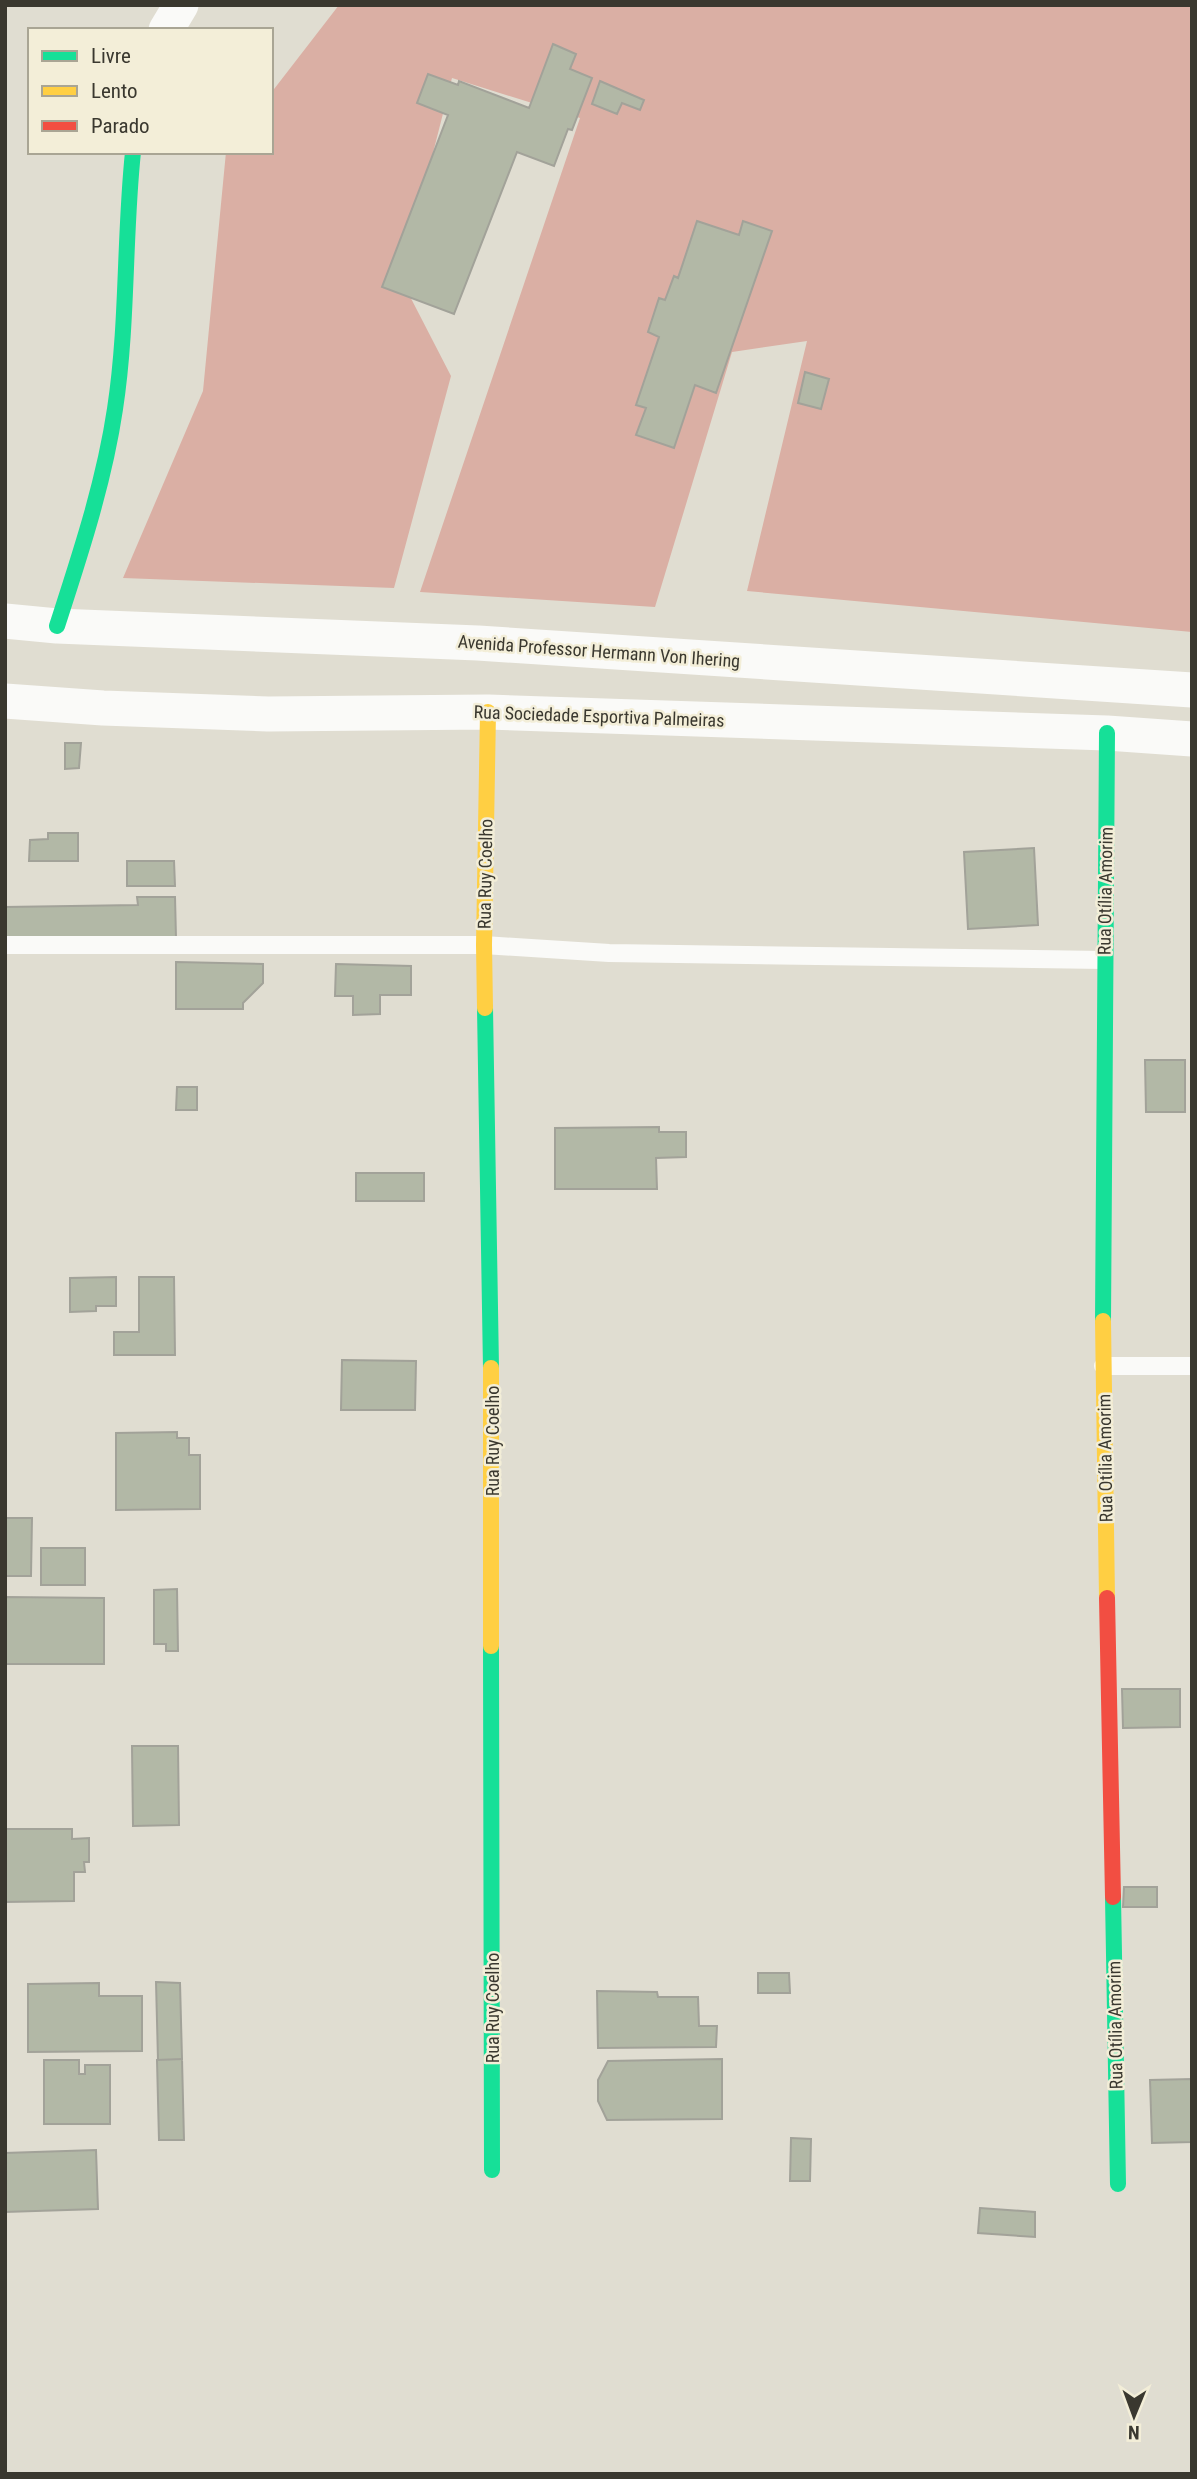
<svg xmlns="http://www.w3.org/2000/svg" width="1197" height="2479" viewBox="0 0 1197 2479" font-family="'Roboto Condensed',sans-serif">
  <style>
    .forest { fill: #daafa4 }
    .building { fill: #b2b8a6; stroke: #a2a299; stroke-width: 2 }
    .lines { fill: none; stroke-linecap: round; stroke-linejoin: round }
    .lane { stroke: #fafaf8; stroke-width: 18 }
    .street { stroke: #fafaf8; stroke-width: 35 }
    .fast { stroke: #16e098; stroke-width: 16 }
    .slow { stroke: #ffcf43; stroke-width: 16 }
    .jam { stroke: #f24e42; stroke-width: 16 }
    .labels { text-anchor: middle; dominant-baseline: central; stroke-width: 5; stroke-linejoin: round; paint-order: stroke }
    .street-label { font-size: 18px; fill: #3a382f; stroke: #f3eed8 }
  </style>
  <rect width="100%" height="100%" fill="#e0ddd1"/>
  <!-- forest -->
  <path class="forest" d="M339,5H1192V632L747,591L807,341L732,352L655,607L420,592L580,118L452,78L401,279L451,376L394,588L123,578L203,391L226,152H271V93Z"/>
  <!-- building -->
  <path class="building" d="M553,44L576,54L570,69L592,78L572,130L568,129L554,166L517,152L454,314L382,287L448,115L417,103L428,74L458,85L459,81L529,108Z
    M600,81L644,100L640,110L622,103L617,114L592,104Z
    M697,221L739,235L743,221L772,231L716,393L695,385L674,448L636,435L646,408L636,405L659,337L648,332L659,298L665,300L674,276L678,278Z
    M805,372L829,379L821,409L798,403Z
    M65,743H81L79,768L65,769Z
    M48,833H78V861H29L30,840L48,839Z
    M1034,848L1038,925L968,929L964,852Z
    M127,861H174L175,886H127Z
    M137,897H175L176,938L5,940V907L138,905Z
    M176,962L263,964V983L243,1003V1009H176Z
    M336,964L411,966V995H380V1014L353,1015V996H335Z
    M1145,1060H1185V1112H1146Z
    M177,1087H197V1110H176Z
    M659,1127V1132H686V1157L656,1158L657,1189H555V1128Z
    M356,1173H424V1201H356Z
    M116,1277V1306H96V1311L70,1312V1278Z
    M139,1277H174L175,1355H114V1332H139Z
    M342,1360L416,1361L415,1410H341Z
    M177,1432V1438H189V1455H200V1509L116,1510V1433Z
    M5,1518H32L31,1576H5Z
    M41,1548H85V1585H41Z
    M177,1589L178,1651H166V1644H154V1590Z
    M6,1597L104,1598V1664H5Z
    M1122,1689H1180V1727L1123,1728Z
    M132,1746H178L179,1825L133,1826Z
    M5,1829H72V1839L89,1838V1862H84L85,1872H74V1901L5,1902Z
    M1124,1887H1157V1907H1123Z
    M758,1973H789L790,1993H758Z
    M156,1982L180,1983L182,2059L158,2060Z
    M99,1983V1996H142V2051L28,2052V1984Z
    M597,1991L657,1992L658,1997H698L699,2026H717L716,2047L598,2048Z
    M182,2059L184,2140H159L157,2060Z
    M722,2059V2119L607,2120L598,2101V2080L608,2061Z
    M44,2060H79V2074H85V2065H110V2124H44Z
    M1192,2079V2142L1152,2143L1150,2080Z
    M791,2138L811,2139L810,2181H790Z
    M96,2150L98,2209L5,2212V2153Z
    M980,2208L1035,2212V2237L978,2233Z"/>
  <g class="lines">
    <!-- lane -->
    <path class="lane" d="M5,945H484L609,953L1104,960
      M1103,1366H1192"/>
    <!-- street -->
    <path class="street" d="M166,30L181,5
      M5,621L57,626L478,643L1192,690
      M5,701L103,708L268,714L488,712L1107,733L1192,739"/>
    <!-- fast -->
    <path class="fast" d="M57,626C80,555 104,483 115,409C128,324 124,237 133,152
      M485,1008L491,1368
      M1103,1321L1107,733
      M491,1646L492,2170
      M1113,1897L1118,2184"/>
    <!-- slow -->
    <path class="slow" d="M485,1008L484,945L488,712
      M1103,1321L1107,1598
      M491,1368V1646"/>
    <!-- jam -->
    <path class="jam" d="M1107,1598L1113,1897"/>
  </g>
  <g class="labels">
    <!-- street labels -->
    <g class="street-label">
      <text transform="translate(599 651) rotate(4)">Avenida Professor Hermann Von Ihering</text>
      <text transform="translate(599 716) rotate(2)">Rua Sociedade Esportiva Palmeiras</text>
      <text transform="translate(485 874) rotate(-89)">Rua Ruy Coelho</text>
      <text transform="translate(1105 891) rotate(-89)">Rua Otília Amorim</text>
      <text transform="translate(492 1441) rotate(-90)">Rua Ruy Coelho</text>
      <text transform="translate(1105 1458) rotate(-91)">Rua Otília Amorim</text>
      <text transform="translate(492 2008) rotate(-90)">Rua Ruy Coelho</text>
      <text transform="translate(1115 2025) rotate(-91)">Rua Otília Amorim</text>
    </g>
  </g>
  <!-- border -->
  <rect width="1197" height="2479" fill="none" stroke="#3a382f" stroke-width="14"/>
  <!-- legend -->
  <rect x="28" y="28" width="245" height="126" fill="#f3eed8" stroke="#a9a594" stroke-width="2"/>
  <rect x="42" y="51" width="35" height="10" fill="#16e098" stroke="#a9a594" stroke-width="2"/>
  <text x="91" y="63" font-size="21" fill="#3a382f">Livre</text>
  <rect x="42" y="86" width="35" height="10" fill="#ffcf43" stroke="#a9a594" stroke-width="2"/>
  <text x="91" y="98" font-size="21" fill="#3a382f">Lento</text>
  <rect x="42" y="121" width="35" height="10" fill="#f24e42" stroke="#a9a594" stroke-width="2"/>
  <text x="91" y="133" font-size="21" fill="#3a382f">Parado</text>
  <!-- north arrow -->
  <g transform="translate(1134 2416) rotate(181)" stroke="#f3eed8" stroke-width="5" paint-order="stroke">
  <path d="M0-5L12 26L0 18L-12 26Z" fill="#3a382f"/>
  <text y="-10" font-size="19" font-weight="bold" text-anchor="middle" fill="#3a382f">N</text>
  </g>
</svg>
